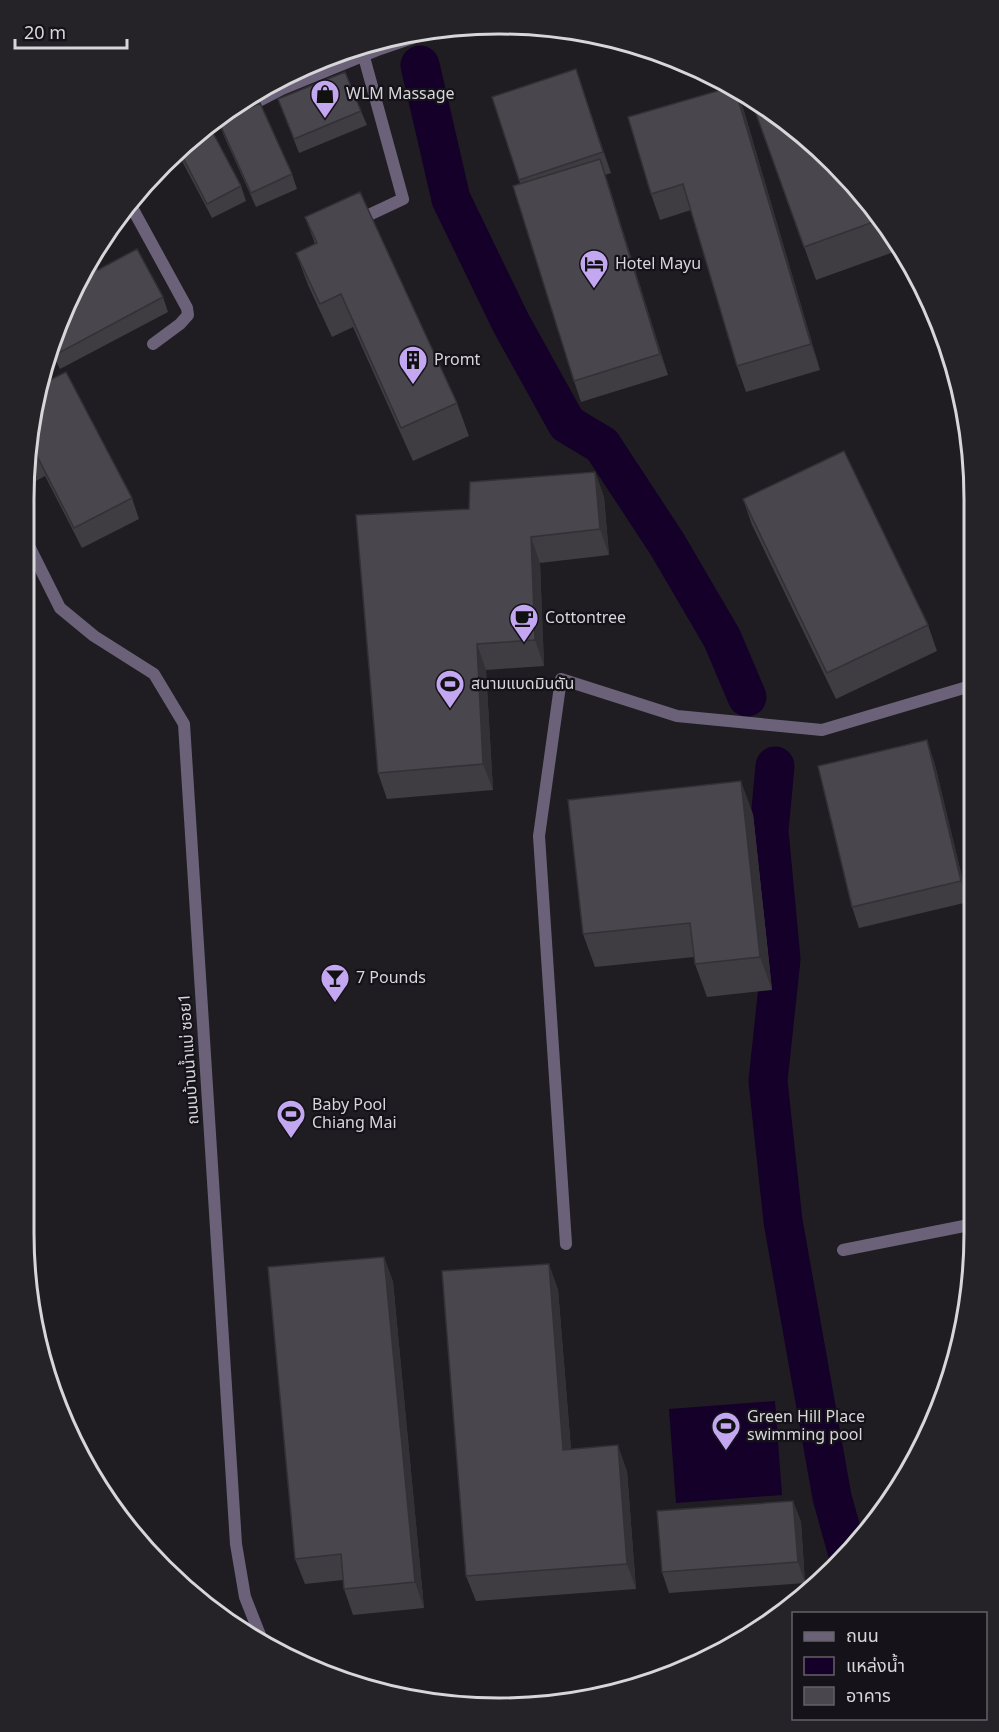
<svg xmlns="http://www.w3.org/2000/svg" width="999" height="1732" viewBox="0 0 999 1732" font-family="Georgia,'Noto Sans Thai',serif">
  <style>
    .water { fill: #140029 }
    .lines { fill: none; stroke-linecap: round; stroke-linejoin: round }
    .canal { stroke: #140029; stroke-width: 39 }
    .street { stroke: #6b627a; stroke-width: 12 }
    .wall { fill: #3f3c42 }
    .shaded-wall { fill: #333136 }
    .building { fill: #49464d; stroke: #333136; stroke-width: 1.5 }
    .labels { text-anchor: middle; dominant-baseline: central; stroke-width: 4.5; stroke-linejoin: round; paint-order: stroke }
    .poi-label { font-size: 16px; fill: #d7d6d9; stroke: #151319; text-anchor: start }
    .street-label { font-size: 16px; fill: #d7d6d9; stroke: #151319 }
    .rim { fill: none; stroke: #d7d6d9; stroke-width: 3 }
  </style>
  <rect width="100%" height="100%" fill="#1f1d22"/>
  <!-- water -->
  <path class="water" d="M775,1401L782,1495L676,1503L669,1409Z"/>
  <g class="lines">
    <!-- canal -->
    <path class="canal" d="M420,65L451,199L511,323L567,424L602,445L667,544L722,638L747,697
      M775,766L769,831L781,959L768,1081L783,1221L832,1497L847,1551"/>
    <!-- street -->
    <path class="street" d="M207,128L282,89L380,49L433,31
      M130,204L187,308L188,315L180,324L153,344
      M356,221L403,199L364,57
      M25,538L60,608L94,636L154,674L184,724L236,1544L245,1597L262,1640
      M566,1244L539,836L561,679L677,716L822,730L974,685
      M843,1250L974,1224"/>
  </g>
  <!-- wall -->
  <path class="wall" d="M576,69L611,173L605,175L668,375L581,402L574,381L520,183L492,97Z
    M736,89L744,111L820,370L746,392L737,366L691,210L660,220L651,194Z
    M750,97L836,164L902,249L816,280Z
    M278,99L361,111L367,125L299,153Z
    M219,122L292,174L297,189L256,207L224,136Z
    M179,151L241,186L246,201L212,218L183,163Z
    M305,217L457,403L469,436L413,461L353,327L332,337L308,285L296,253L315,244Z
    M92,259L98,270L163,297L168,312L60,369L49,347Z
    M42,384L132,498L139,519L82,548L45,476L25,487V468Z
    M595,472L604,497L609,555L540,563L544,666L486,670L493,790L387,799L378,773L469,509Z
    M743,499L928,625L937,651L836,699L752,525Z
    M934,761L968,902L859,928L852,907Z
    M753,814L772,990L707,997L695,964L694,957L595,967L583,934Z
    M384,1257L393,1282L424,1608L353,1615L344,1589L343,1580L305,1584L295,1559Z
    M558,1289L571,1449L627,1471L636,1589L476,1601L466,1576Z
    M793,1501L801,1522L805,1583L669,1593L662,1572Z"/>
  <!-- shaded-wall -->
  <path class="shaded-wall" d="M576,69L583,90L611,173L603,152Z
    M735,89L744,111L820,370L811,344Z
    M600,159L607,179L668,375L660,354Z
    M595,472L604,497L609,555L600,529Z
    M531,537L540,563L544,666L535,640Z
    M477,644L486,670L493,790L483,764Z
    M927,740L934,761L968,902L961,881Z
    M741,781L753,814L772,990L760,957Z
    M384,1257L393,1282L424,1608L415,1582Z
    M549,1264L558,1289L573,1475L563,1450Z
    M618,1445L627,1471L636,1589L627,1564Z
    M793,1501L801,1522L805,1583L798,1562Z"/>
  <!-- building -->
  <path class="building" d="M576,69L603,152L519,180L492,97Z
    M345,72L361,111L294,139L278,99Z
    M731,87L735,89L811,344L737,366L683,184L651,194L628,117Z
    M750,97L763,104L836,164L879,220L804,247Z
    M260,103L292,174L251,193L219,122Z
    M212,131L241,186L207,204L179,150L186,144Z
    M600,159L660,354L574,381L513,186Z
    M360,192L457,403L401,428L341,294L320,304L296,253L317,243L305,217Z
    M137,249L163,297L55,355L50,345L92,259L98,270Z
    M66,372L132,498L74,528L37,456L26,462L42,384Z
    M844,451L928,625L827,673L743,499Z
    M595,472L600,529L531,537L535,640L477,644L483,764L378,773L356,515L469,509L470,482Z
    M927,740L961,881L852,907L818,766Z
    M741,781L760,957L695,964L690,923L583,934L568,800Z
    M384,1257L415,1582L344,1589L341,1554L295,1559L268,1267Z
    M549,1264L563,1450L618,1445L627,1564L466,1576L442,1271Z
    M793,1501L798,1562L662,1572L657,1511Z"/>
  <!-- icons -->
  <defs>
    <g id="shop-pin" transform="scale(1.5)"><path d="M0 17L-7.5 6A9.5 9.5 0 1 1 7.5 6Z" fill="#c4a7f1" stroke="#151319"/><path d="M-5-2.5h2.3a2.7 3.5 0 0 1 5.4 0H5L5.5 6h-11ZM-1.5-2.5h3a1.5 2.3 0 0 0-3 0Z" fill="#111"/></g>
    <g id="hotel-pin" transform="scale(1.5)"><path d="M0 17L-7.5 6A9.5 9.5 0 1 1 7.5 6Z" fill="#c4a7f1" stroke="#151319"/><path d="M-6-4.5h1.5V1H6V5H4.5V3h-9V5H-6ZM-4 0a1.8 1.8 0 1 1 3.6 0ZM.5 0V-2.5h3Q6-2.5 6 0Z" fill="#111"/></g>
    <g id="building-pin" transform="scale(1.5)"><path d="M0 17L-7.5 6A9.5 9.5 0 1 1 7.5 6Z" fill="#c4a7f1" stroke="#151319"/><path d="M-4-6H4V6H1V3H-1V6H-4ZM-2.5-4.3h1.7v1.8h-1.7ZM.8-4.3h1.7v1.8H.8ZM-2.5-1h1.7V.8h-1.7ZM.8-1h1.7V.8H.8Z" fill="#111"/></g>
    <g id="cafe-pin" transform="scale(1.5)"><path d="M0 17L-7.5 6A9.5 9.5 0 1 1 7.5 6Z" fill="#c4a7f1" stroke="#151319"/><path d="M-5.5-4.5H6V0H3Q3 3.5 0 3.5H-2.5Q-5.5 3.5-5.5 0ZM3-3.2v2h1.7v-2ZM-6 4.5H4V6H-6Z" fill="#111"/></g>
    <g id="stadium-pin" transform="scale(1.5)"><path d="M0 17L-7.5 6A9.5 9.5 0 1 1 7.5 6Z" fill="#c4a7f1" stroke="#151319"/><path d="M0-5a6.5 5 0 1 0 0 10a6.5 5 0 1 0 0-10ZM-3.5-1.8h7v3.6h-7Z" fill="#111"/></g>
    <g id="bar-pin" transform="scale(1.5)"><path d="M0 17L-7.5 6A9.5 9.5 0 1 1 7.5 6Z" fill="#c4a7f1" stroke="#151319"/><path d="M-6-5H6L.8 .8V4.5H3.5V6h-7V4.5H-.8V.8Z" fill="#111"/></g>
  </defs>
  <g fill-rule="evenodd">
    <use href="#shop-pin" x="325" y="94"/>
    <use href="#hotel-pin" x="594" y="264"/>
    <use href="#building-pin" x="413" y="360"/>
    <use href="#cafe-pin" x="524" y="618"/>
    <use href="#stadium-pin" x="450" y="684"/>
    <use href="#bar-pin" x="335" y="978"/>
    <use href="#stadium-pin" x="291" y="1114"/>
    <use href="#stadium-pin" x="726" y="1426"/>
  </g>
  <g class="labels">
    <!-- poi labels -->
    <g class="poi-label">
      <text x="346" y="94">WLM Massage</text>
      <text x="615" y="264">Hotel Mayu</text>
      <text x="434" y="360">Promt</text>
      <text x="545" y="618">Cottontree</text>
      <text x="471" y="684">สนามแบดมินตัน</text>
      <text x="356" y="978">7 Pounds</text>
      <text x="312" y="1105">Baby Pool<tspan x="312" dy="18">Chiang Mai</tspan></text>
      <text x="747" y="1417">Green Hill Place<tspan x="747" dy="18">swimming pool</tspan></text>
    </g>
    <!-- street labels -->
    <g class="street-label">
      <text transform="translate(189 1059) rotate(-94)">ถนนบ้านน้ำแม่ ซอย1</text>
    </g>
  </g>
  <!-- crop -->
  <path d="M0 0H999V1732H0ZM499 34H499A465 465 0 0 1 964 499V1233A465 465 0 0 1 499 1698H499A465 465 0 0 1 34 1233V499A465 465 0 0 1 499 34Z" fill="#252328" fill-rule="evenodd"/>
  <path class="rim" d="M499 34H499A465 465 0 0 1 964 499V1233A465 465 0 0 1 499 1698H499A465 465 0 0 1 34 1233V499A465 465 0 0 1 499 34Z"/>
  <!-- legend -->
  <rect x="792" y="1612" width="195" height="108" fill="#151319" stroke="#636166" stroke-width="1.5"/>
  <rect x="804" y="1632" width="30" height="9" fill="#6b627a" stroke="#636166" stroke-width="1.5"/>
  <text x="846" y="1642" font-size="18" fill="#d7d6d9">ถนน</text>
  <rect x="804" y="1657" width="30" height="18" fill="#140029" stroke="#636166" stroke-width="1.5"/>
  <text x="846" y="1672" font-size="18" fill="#d7d6d9">แหล่งน้ำ</text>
  <rect x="804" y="1687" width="30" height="18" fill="#49464d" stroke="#636166" stroke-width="1.5"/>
  <text x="846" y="1702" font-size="18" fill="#d7d6d9">อาคาร</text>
  <!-- scale -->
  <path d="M15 39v9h112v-9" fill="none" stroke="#d7d6d9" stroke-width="3"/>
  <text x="24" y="39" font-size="18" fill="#d7d6d9" stroke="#151319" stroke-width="4.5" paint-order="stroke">20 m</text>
</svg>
